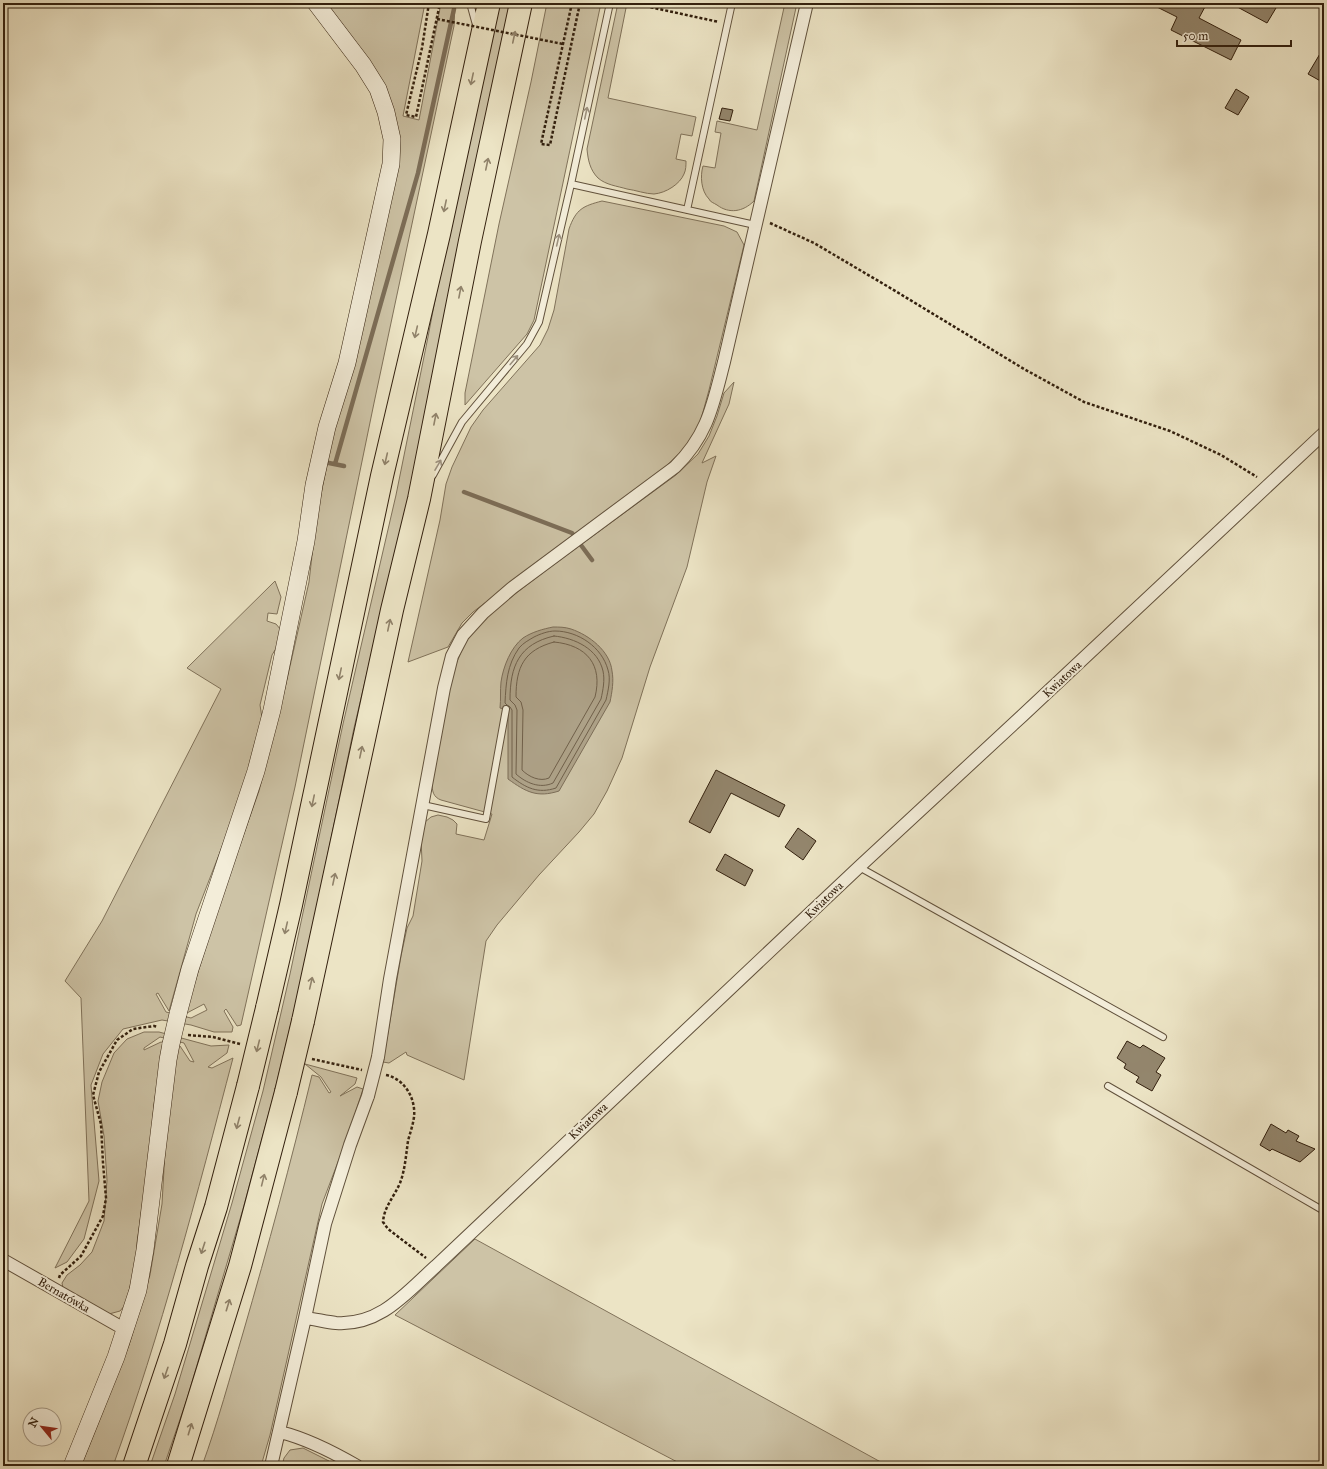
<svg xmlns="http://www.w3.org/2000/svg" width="1327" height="1469" viewBox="0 0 1327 1469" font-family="'IM FELL Great Primer',serif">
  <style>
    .green { fill: #cdc3a6; stroke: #80725a }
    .water { fill: #ada187; stroke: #7c6d57 }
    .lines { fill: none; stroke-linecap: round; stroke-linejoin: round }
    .shore { stroke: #70604a; stroke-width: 1 }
    .stream { stroke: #7c6d57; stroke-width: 4.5 }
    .building { fill: #93866d; stroke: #33200e }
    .lane-casing { stroke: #61513c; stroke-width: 8 }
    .street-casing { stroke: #61513c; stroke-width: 14 }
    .secondary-casing { stroke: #33200e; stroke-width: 18 }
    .highway-casing { stroke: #33200e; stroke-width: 24 }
    .path { stroke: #33200e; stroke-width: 2.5; stroke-dasharray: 3 2; stroke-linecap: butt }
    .lane { stroke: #f3edd9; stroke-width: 6 }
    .street { stroke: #f3edd9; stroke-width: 12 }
    .secondary { stroke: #f3edd9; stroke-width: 17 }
    .highway { stroke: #ece4c5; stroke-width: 22 }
    .street-bridge-casing { stroke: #61513c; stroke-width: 14; stroke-linecap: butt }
    .secondary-bridge-casing { stroke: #33200e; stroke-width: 18; stroke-linecap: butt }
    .highway-bridge-casing { stroke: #33200e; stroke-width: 24; stroke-linecap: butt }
    .path-bridge { stroke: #33200e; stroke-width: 2.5; stroke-dasharray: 3 2; stroke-linecap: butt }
    .street-bridge { stroke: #f3edd9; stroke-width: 12 }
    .secondary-bridge { stroke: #f3edd9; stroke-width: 17 }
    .highway-bridge { stroke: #ece4c5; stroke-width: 22 }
    .oneway { stroke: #90826a }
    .oneway2 { stroke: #9d917e }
    .labels { text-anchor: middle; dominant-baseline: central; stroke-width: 4; stroke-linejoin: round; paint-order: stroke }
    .street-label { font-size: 12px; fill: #33200e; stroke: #f3edd9 }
  </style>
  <rect width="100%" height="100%" fill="#ece4c5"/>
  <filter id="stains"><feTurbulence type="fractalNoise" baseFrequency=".005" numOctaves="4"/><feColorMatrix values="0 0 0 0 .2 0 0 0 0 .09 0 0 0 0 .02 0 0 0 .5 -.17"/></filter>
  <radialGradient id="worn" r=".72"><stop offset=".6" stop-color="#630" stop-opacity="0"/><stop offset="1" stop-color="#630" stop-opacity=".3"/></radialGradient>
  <!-- green -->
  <path class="green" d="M322,3H425L403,116L419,120L441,3H455L454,26L374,403L295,787L241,1025L237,1026L226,1009L224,1011L233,1027L232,1032H214L191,1025L162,1020L123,1029L103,1054L91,1085L99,1181L84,1239L67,1262L55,1268L89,1201L81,998L65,981L102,921L221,689L187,668L275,581L281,597L277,614L268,613L267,621L276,624L281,630L278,645L272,655L260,705L263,724L239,803L196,914L169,1011L158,993L156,994L166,1012L191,1018L207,1010L204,1004L185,1014L222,895L259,791L286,684L309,582L316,520L395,117Z
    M498,3H510L409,495L354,728L302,978L274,1094L243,1209L187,1399L164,1466H150L175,1394L232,1203L263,1091L290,974L343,724L396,495L428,337L447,237Z
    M547,3H601L534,320L527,334L465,405V393L499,224L531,82Z
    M618,3H627L608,98L696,117L692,136L681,134L676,159L686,161C686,165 686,170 684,174C680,184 666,193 654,194C646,194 635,190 627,189C617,186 606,185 598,178C590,170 588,160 587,149Z
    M785,3H797L754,201C743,212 729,214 717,205C714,203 710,202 709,199C701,191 700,176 703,166L715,168L721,133L715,132L717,121L757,130Z
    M602,201L724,226L737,232L744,245L709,390L700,423L686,447L665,467L473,612L462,623L448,647L408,662L440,520L446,484L452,467L471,427L483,410L540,345L548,329L554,310L569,229C576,209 583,206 602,201Z
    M734,382L729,404L702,463L716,456L707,482L687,567L650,667L622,758L607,791L594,814L579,832L539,875L497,925L486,941L464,1080L407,1055L406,1052L389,1063L383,1062L401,956L407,928L413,916L422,861L421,839L425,822L431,817L438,815L447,817L453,820L457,824L456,834L484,840L492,814L441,800C433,797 432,791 432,782L451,676L464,645L471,634L485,617L549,568L676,475L698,454L709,436L717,416L724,393Z
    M144,1032H159L211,1046L229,1045L227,1053L208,1067L212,1068L233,1058C197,1195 161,1333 113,1466H81L129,1345L150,1275L162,1204L167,1115L177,1045L180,1046L190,1061L194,1062L184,1043L160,1037L144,1048V1050L161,1042L164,1043L154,1104L147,1187L144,1194L137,1242V1258L126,1304L120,1311L109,1314L63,1288L62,1283L67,1275L80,1265L92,1252L104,1221L107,1180L104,1136L98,1101L102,1082L114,1053L127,1039Z
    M305,1064L357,1078L355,1084L340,1096L357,1087L363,1089L349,1133L322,1204L270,1435L261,1466H202C218,1422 230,1377 243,1333C268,1247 291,1162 312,1075L319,1077L329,1093L331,1092L321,1077Z
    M475,1239L888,1466H685L395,1315Z
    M303,1448L329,1461L327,1466H282L284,1458L290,1450Z"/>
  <!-- water -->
  <path class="water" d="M553,627C559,627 565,627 571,629C589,635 610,651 612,671C614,681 612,692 610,702L559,791C537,798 526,792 508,779V710L500,708C501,699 500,691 501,682C503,667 511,647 523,638C532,632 543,629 553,627Z"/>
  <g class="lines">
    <!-- shore -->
    <path class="shore" d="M554,636C575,638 598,649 603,671C605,680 603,690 601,699L553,783C540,789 526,783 516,774L517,710L515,705L510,700C510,666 519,644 554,636Z
      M554,642C587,645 603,665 595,697L549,778C540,782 529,777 522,770L523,710L521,702L516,697C516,667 524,650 554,642Z
      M507,705L505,703C506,683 507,665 519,648C523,643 529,640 534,637C540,634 548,631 555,631C578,631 602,647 608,670C611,679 608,691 606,700L556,788C538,794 526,788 512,777V710L510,707L507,705"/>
    <!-- stream -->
    <path class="stream" d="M329,463L344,466
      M335,464L418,173L454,9
      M464,492L572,533L592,560"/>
  </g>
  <!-- building -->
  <path class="building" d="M1149,3H1207L1199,18L1241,40L1231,60L1171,30L1177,17Z
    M1230,3H1279L1267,23Z
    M1324,47V83L1308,74Z
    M1236,89L1249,97L1238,115L1225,108Z
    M722,108L733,110L730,121L719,119Z
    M716,770L785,805L779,817L731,793L710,833L689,822Z
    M798,828L816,841L803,860L785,847Z
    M725,854L753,870L745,886L716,870Z
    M1127,1041L1140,1048L1143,1045L1165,1058L1156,1072L1161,1075L1152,1091L1136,1082L1139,1077L1124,1068L1126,1064L1117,1058Z
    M1271,1124L1286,1133L1288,1130L1299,1136L1296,1141L1315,1149L1300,1162L1272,1149L1270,1151L1260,1145Z"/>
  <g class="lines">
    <!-- lane casing -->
    <g class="lane-casing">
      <path id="lane" d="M470,3L476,25
        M571,184L755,225
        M687,210L732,3
        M433,475L462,422L527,344L539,322L571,184L610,3
        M423,805L486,819L506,709
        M859,867L1163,1037
        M1108,1086L1324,1211"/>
    </g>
    <!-- street casing -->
    <g class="street-casing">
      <path id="street" d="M378,1057L390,979L444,688L452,656L463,635L483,613L512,588L675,467C708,435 713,404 724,362L807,3
        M3,1260L126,1330
        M305,1318C315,1319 326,1322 336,1323C380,1326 406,1293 436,1266L859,867L1022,716L1324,433
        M280,1432C308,1439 333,1452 357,1466
        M271,1466L305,1318L325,1224L350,1145L368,1096"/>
    </g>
    <!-- secondary casing -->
    <g class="secondary-casing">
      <path id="secondary" d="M178,1014L190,969L256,771L272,710L306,541L314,485L327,427L347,363L391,164L392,139L386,112L378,89L363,65L316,3
        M72,1466L116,1357L138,1290L145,1250L168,1060L171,1044"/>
    </g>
    <!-- highway casing -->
    <g class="highway-casing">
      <path id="highway" d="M267,1008L291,905L382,476L439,234L489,3
        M303,1021L392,610L419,499L470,241L521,3
        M134,1466L175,1344L197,1266L216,1207L248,1086
        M178,1466L240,1266L286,1092"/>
    </g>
    <!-- path -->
    <path class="path" d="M429,3L422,48L406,115L416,117L440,3
      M572,3L541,144L550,145L580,3
      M631,3L719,22
      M770,223L814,243L892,289L1024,369L1084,402L1170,431L1221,455L1257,477
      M188,1035L213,1037L240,1044
      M312,1059L362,1070
      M386,1075C405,1079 416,1099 414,1117C413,1125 410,1133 408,1141C406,1155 405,1170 400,1183C394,1197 384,1207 383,1222L388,1229L426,1258
      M59,1278L60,1275L81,1256L103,1216L106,1198L103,1163L101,1124L93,1095L99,1072L117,1040L133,1029L154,1026L158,1027"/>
    <!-- lane -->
    <use href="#lane" class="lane"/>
    <!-- street -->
    <use href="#street" class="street"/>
    <!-- secondary -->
    <use href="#secondary" class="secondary"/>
    <!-- highway -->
    <use href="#highway" class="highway"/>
    <!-- street-bridge casing -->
    <g class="street-bridge-casing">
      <path id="street-bridge" d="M368,1096L378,1057"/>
    </g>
    <!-- secondary-bridge casing -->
    <g class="secondary-bridge-casing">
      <path id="secondary-bridge" d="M171,1044L178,1014"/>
    </g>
    <!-- highway-bridge casing -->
    <g class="highway-bridge-casing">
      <path id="highway-bridge" d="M248,1086L267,1008
        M286,1092L303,1021"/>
    </g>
    <!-- path-bridge -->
    <path class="path-bridge" d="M437,19L563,44"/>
    <!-- street-bridge -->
    <use href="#street-bridge" class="street-bridge"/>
    <!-- secondary-bridge -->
    <use href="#secondary-bridge" class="secondary-bridge"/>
    <!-- highway-bridge -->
    <use href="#highway-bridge" class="highway-bridge"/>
  </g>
  <!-- one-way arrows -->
  <defs><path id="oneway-shaft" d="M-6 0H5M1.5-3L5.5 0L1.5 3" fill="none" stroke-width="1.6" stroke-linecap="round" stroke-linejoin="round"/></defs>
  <g class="oneway">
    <use href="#oneway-shaft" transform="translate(514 37) rotate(-78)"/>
    <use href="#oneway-shaft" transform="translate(472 79) rotate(102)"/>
    <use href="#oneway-shaft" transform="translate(487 164) rotate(-78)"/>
    <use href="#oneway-shaft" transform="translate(445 206) rotate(102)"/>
    <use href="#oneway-shaft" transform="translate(460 292) rotate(-79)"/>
    <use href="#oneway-shaft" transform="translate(416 332) rotate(103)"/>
    <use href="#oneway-shaft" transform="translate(435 419) rotate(-79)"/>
    <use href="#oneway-shaft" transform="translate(386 459) rotate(103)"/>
    <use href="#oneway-shaft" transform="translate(389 625) rotate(-78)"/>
    <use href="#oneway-shaft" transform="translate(340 674) rotate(102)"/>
    <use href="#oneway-shaft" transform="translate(361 752) rotate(-78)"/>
    <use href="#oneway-shaft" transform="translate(313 801) rotate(102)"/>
    <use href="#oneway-shaft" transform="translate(334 879) rotate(-78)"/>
    <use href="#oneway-shaft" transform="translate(286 928) rotate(103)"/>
    <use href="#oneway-shaft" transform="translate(311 983) rotate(-77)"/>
    <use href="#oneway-shaft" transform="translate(258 1046) rotate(104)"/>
    <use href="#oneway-shaft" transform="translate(238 1123) rotate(105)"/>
    <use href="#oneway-shaft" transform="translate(263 1180) rotate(-76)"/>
    <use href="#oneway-shaft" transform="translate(203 1248) rotate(108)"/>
    <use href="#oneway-shaft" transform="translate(228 1305) rotate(-73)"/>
    <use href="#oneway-shaft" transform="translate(166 1373) rotate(109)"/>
    <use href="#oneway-shaft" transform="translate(190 1429) rotate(-73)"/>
  </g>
  <g class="oneway2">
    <use href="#oneway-shaft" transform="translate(586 113) rotate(-78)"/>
    <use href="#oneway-shaft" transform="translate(558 240) rotate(-77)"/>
    <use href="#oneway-shaft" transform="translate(514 360) rotate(-50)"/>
    <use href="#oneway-shaft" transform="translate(438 465) rotate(-60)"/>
  </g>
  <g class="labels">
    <!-- street labels -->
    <g class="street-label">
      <text transform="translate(1062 679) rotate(-43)">Kwiatowa</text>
      <text transform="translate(824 900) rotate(-44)">Kwiatowa</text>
      <text transform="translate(588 1121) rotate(-43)">Kwiatowa</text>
      <text transform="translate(64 1295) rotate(30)">Bernatówka</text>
    </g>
  </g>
  <!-- margin -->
  <rect width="1327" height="1469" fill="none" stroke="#ece4c5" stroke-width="16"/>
  <rect x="4" y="4" width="1319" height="1461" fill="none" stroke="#33200e" stroke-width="2"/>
  <rect x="8" y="8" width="1311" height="1453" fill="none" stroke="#33200e"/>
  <!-- north arrow -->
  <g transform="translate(42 1427) rotate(299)"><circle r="19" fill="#f3edd9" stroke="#a69b88"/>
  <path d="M0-3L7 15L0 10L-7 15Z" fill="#8f2418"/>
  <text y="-6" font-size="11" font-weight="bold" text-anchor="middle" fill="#33200e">N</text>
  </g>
  <!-- scale -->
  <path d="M1177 40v6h114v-6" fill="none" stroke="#33200e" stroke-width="2"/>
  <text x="1183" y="40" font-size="12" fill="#33200e" stroke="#f3edd9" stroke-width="3" paint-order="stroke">50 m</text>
  <rect width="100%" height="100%" filter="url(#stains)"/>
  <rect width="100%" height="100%" fill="url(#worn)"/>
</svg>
